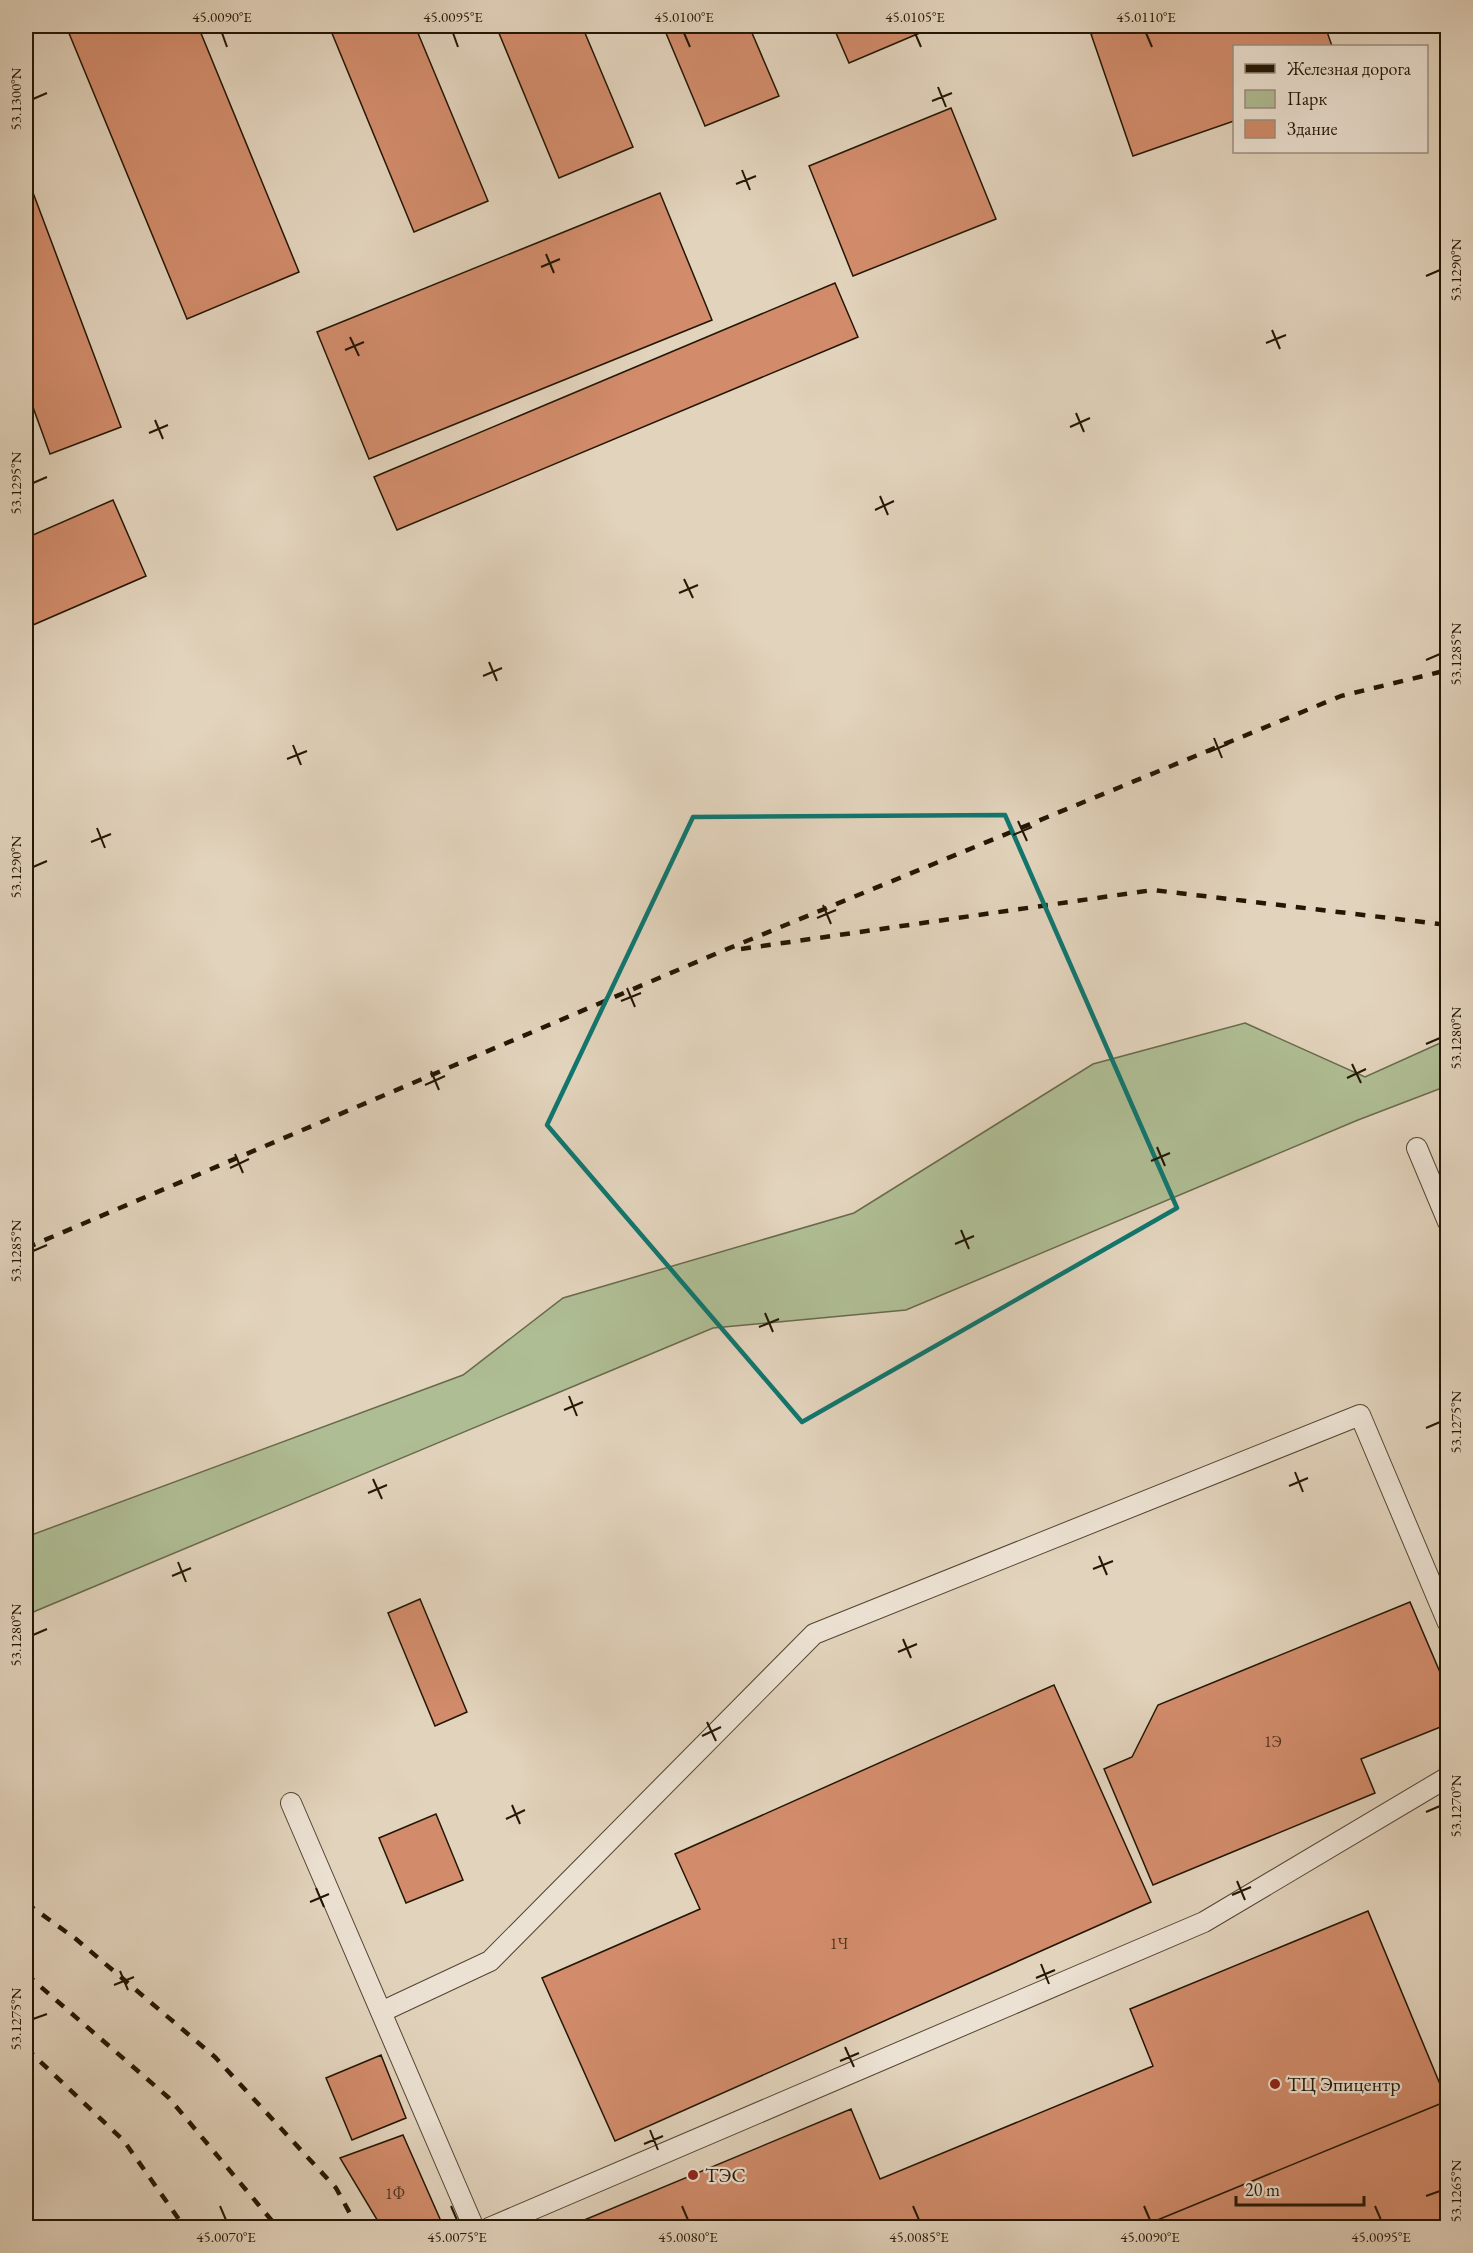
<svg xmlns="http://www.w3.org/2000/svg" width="1473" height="2253" viewBox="0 0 1473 2253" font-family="'EB Garamond',serif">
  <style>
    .green { fill: #afbd94; stroke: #696a4c; stroke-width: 1.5 }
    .building { fill: #d28c6b; stroke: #231604; stroke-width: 1.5 }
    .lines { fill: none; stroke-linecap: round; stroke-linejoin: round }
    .service-casing { stroke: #534532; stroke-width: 22 }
    .service { stroke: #ece2d3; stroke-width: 20 }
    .rail { stroke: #231604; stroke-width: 4.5; stroke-dasharray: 10 10; stroke-linecap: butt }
    .marked { fill: none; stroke: #0f766e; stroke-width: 4.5; stroke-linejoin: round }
    .ticks { fill: none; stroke: #231604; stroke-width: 2 }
    .poi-dot { fill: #8f2418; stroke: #ece2d3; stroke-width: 2 }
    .labels { text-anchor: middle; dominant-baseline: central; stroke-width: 4.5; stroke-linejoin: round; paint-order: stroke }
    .number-label { font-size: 16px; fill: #4f341e }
    .poi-label { font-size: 20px; fill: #231604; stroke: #ece2d3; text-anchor: start }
    .neatline { fill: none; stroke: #231604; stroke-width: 2 }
    .ticks-label { font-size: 15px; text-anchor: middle; fill: #231604 }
  </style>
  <rect width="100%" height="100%" fill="#e2d3bc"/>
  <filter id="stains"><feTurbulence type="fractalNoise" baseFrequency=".00333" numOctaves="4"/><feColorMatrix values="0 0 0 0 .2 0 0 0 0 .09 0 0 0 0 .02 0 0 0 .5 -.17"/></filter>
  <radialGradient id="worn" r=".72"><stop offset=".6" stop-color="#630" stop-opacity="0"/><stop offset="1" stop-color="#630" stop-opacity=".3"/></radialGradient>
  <!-- green -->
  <path class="green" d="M1245,1023L1365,1077L1447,1040V1086L1358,1120L906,1310L713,1328L26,1615V1537L463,1375L563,1298L854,1213L1093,1064Z"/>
  <!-- building -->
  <path class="building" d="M66,26H198L299,272L187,319Z
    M329,26H415L488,201L414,232Z
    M496,26H582L633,147L559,178Z
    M663,26H749L779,96L705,126Z
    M833,26H919L922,32L849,63Z
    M1115,26H1325L1332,46H1234V121L1133,156L1091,34Z
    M951,108L996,219L853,276L809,166Z
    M26,174L121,427L50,454L26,388Z
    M660,193L712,320L369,459L317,332Z
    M835,283L858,337L397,530L374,477Z
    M113,500L146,576L26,628V538Z
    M420,1599L467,1712L435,1726L388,1613Z
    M1410,1602L1448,1691V1724L1361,1759L1375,1793L1153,1885L1104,1769L1132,1757L1158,1705Z
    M1054,1685L1151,1902L615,2141L542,1978L700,1909L675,1854Z
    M436,1814L463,1880L406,1903L379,1838Z
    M1368,1911L1447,2101L1138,2228H565L851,2109L880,2179L1153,2066L1130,2009Z
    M381,2055L406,2118L352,2140L326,2078Z
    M1447,2101L1448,2228H1138Z
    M403,2135L444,2228H382L340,2158Z"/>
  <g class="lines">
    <!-- service casing -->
    <g class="service-casing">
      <path id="service" d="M1417,1148L1448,1222
        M291,1803L474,2228
        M381,2012L490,1961L814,1634L1360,1415L1448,1623
        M489,2228L1204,1922L1448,1777"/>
    </g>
    <!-- service -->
    <use href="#service" class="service"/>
    <!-- rail -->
    <path class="rail" d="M741,949L1153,890L1448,925
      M26,1248L720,952L1341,696L1448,670
      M26,1903L76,1939L215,2057L336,2188L358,2228
      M26,1974L169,2098L278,2228
      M26,2048L124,2141L185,2228"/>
  </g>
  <!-- marked area -->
  <path class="marked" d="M1005,815L1177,1208L802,1422L547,1125L693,817Z"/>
  <!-- ticks -->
  <path class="ticks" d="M222,33L227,47M453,33L458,47M684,33L690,47M915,33L921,47M1146,33L1152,47M938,87L946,107M33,99L47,93M932,101L952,93M742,170L750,190M736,184L756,176M546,254L554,273M541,267L560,259M1426,276L1440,270M1272,330L1280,349M350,337L359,356M1266,343L1286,335M345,350L364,342M1076,413L1084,432M155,420L163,439M1070,427L1090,418M149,433L168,425M33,483L47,477M880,496L888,515M875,510L894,501M684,579L693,598M679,593L698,585M1426,660L1440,654M489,662L497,681M483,676L502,668M1214,738L1222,758M293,745L301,765M1209,752L1228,744M287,759L307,751M1018,821L1027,841M97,828L105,848M1013,835L1032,827M91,842L111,834M33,867L47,861M823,905L831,924M817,918L836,910M627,988L635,1007M621,1001L641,993M1426,1044L1440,1038M1352,1064L1361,1083M431,1071L439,1090M1347,1078L1366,1069M425,1085L445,1076M1157,1147L1165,1166M235,1154L243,1173M1151,1161L1170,1153M230,1168L249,1159M961,1230L969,1249M955,1244L974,1236M33,1251L47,1245M765,1313L773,1332M759,1327L779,1319M569,1396L577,1416M564,1410L583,1402M1426,1428L1440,1422M1295,1472L1303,1492M373,1479L382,1499M1289,1486L1308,1478M368,1493L387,1485M1099,1556L1107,1575M178,1562L186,1582M1093,1569L1113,1561M172,1576L191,1568M33,1635L47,1629M903,1639L911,1658M898,1652L917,1644M707,1722L716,1741M702,1736L721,1727M512,1805L520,1824M1426,1812L1440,1806M506,1819L525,1810M1237,1881L1245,1900M316,1888L324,1907M1232,1895L1251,1887M310,1902L329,1894M1041,1964L1049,1984M120,1971L128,1990M1036,1978L1055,1970M114,1985L134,1977M33,2019L47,2014M845,2047L854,2067M840,2061L859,2053M650,2130L658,2150M644,2144L663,2136M1426,2196L1440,2191M220,2206L226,2220M451,2206L457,2220M682,2206L688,2220M913,2206L919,2220M1144,2206L1150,2220M1375,2206L1381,2220"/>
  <!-- markers -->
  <g class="poi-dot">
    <circle cx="1275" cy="2084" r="6"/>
    <circle cx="693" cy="2175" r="6"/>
  </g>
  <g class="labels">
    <!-- number labels -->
    <g class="number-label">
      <text x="1273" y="1741">1Э</text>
      <text x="839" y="1943">1Ч</text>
      <text x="395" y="2193">1Ф</text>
    </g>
    <!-- poi labels -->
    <g class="poi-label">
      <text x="1287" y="2084">ТЦ Эпицентр</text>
      <text x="705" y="2175">ТЭС</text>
    </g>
  </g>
  <!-- margin -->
  <rect width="1473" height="2253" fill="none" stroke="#e2d3bc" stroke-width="66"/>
  <!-- legend -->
  <rect x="1233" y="45" width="195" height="108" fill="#ece2d3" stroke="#9c9080" stroke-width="1.5"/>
  <rect x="1245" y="64" width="30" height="9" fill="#231604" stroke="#9c9080" stroke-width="1.5"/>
  <text x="1287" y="75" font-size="18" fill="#231604">Железная дорога</text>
  <rect x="1245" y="90" width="30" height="18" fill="#afbd94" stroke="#9c9080" stroke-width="1.5"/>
  <text x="1287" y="105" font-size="18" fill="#231604">Парк</text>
  <rect x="1245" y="120" width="30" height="18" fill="#d28c6b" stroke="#9c9080" stroke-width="1.5"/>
  <text x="1287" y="135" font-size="18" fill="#231604">Здание</text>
  <!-- scale -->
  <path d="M1236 2196v9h128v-9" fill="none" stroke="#231604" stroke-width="3"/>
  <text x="1245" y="2196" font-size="18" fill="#231604" stroke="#ece2d3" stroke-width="4.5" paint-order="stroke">20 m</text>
  <rect x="33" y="33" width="1407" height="2187" class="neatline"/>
  <g class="ticks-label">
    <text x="222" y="22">45.0090°E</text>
    <text x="453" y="22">45.0095°E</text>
    <text x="684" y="22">45.0100°E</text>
    <text x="915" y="22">45.0105°E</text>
    <text x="1146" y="22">45.0110°E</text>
    <text transform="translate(16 99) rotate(-90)" y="5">53.1300°N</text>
    <text transform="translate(1456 270) rotate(-90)" y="5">53.1290°N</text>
    <text transform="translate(16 483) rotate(-90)" y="5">53.1295°N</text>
    <text transform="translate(1456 654) rotate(-90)" y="5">53.1285°N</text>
    <text transform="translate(16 867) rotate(-90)" y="5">53.1290°N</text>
    <text transform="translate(1456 1038) rotate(-90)" y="5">53.1280°N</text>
    <text transform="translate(16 1251) rotate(-90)" y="5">53.1285°N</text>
    <text transform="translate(1456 1422) rotate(-90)" y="5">53.1275°N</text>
    <text transform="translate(16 1635) rotate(-90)" y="5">53.1280°N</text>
    <text transform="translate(1456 1806) rotate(-90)" y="5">53.1270°N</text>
    <text transform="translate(16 2019) rotate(-90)" y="5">53.1275°N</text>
    <text transform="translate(1456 2191) rotate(-90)" y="5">53.1265°N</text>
    <text x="226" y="2242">45.0070°E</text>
    <text x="457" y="2242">45.0075°E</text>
    <text x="688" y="2242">45.0080°E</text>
    <text x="919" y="2242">45.0085°E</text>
    <text x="1150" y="2242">45.0090°E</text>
    <text x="1381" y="2242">45.0095°E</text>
  </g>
  <rect width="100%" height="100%" filter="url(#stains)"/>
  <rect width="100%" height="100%" fill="url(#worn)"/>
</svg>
